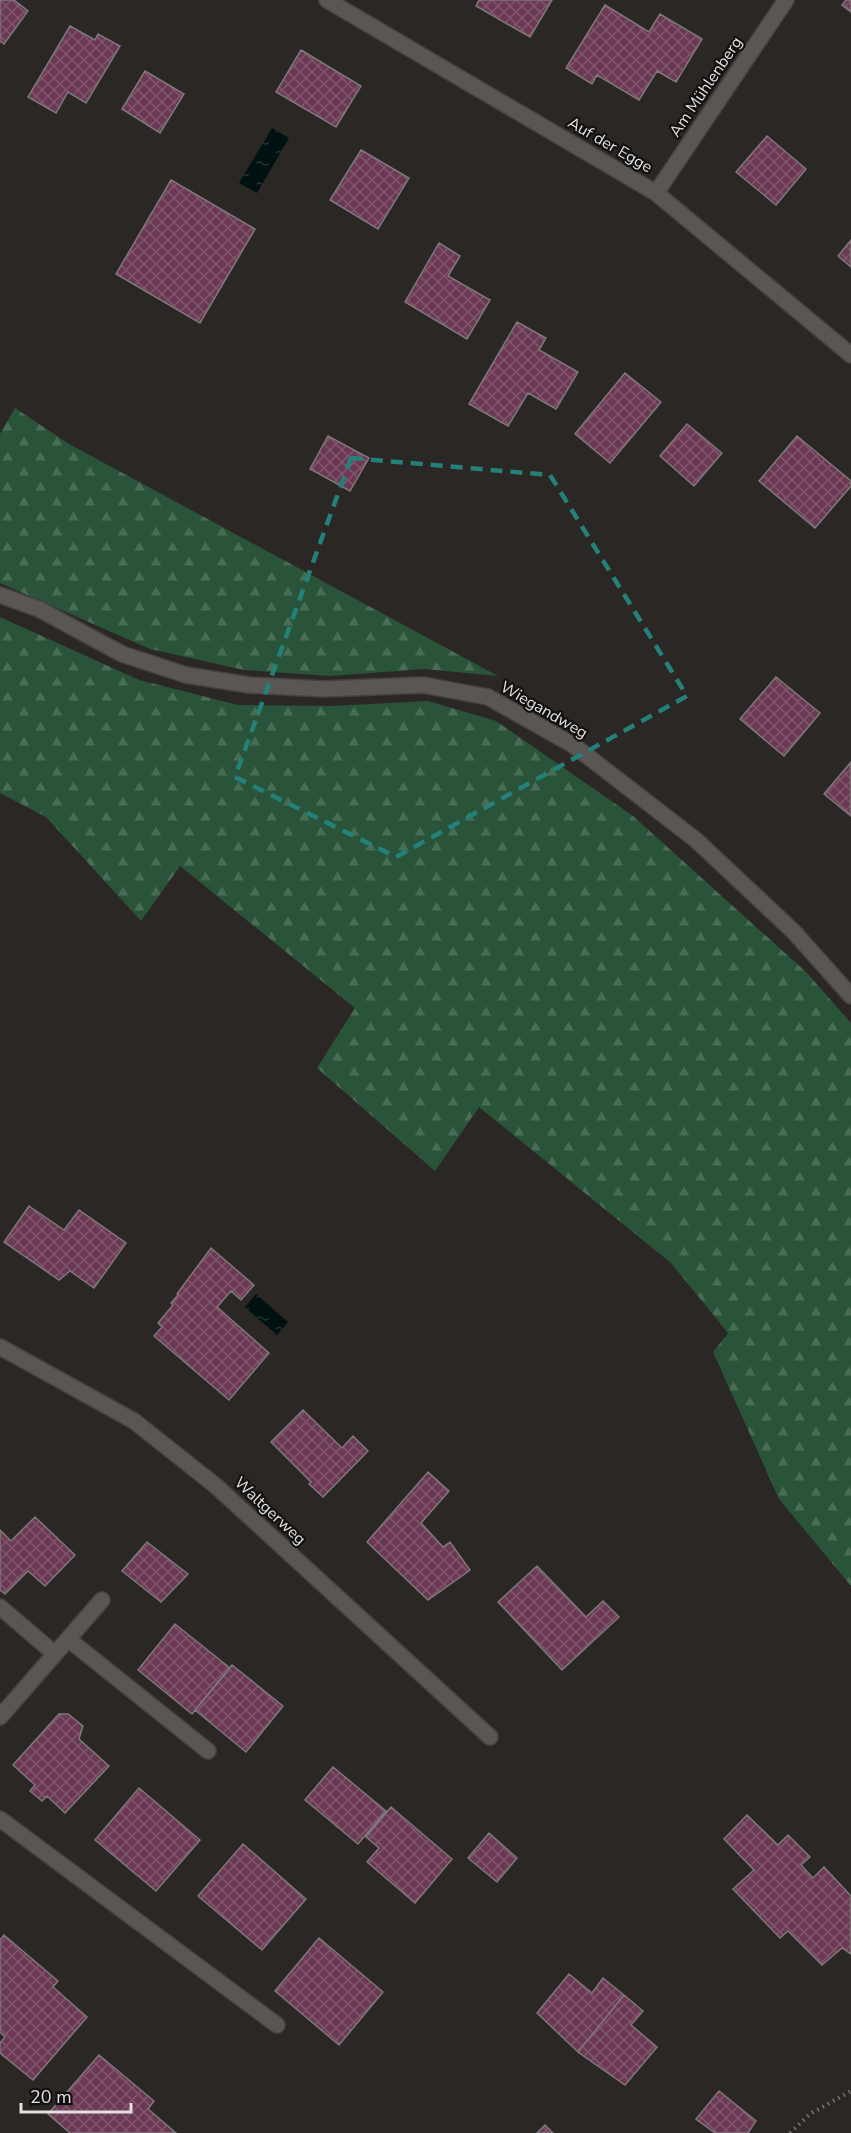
<svg xmlns="http://www.w3.org/2000/svg" width="851" height="2133" viewBox="0 0 851 2133" font-family="'Nunito Sans',sans-serif">
  <style>
    .forest { fill: url(#forest-firs) }
    .water { fill: url(#water-ripples) }
    .building { fill: url(#building-cross-hatch); stroke: #7d787a; stroke-width: 1.5 }
    .lines { fill: none; stroke-linecap: round; stroke-linejoin: round }
    .service-casing { stroke: #454240; stroke-width: 18 }
    .minor-casing { stroke: #454240; stroke-width: 18 }
    .path { stroke: #797675; stroke-width: 4; stroke-dasharray: 1.5 4.5; stroke-linecap: butt }
    .service { stroke: #595654; stroke-width: 15 }
    .minor { stroke: #595654; stroke-width: 15 }
    .marked { fill: none; stroke: #248179; stroke-width: 4.5; stroke-dasharray: 12 8; stroke-linejoin: round }
    .labels { text-anchor: middle; dominant-baseline: central; stroke-width: 4.5; stroke-linejoin: round; paint-order: stroke }
    .street-label { font-size: 16px; fill: #e3e1e0; stroke: #121110 }
  </style>
  <defs>
    <pattern id="forest-firs" width="22" height="20" patternUnits="userSpaceOnUse" patternTransform="scale(1.5)"><rect width="22" height="20" fill="#2a5439"/><path d="M5 1l3.5 6h-7zM16 11l3.5 6h-7z" fill="#496c55"/></pattern>
    <pattern id="water-ripples" width="26" height="14" patternUnits="userSpaceOnUse" patternTransform="scale(1.5)"><rect width="26" height="14" fill="#001112"/><path d="M2 4q2-2 4 0t4 0M15 11q2-2 4 0t4 0" fill="none" stroke="#253334"/></pattern>
    <pattern id="building-cross-hatch" width="8" height="8" patternUnits="userSpaceOnUse" patternTransform="scale(1.5)"><rect width="8" height="8" fill="#6c3954"/><path d="M0 0l8 8M0 8l8-8" fill="none" stroke="#81556c"/></pattern>
  </defs>
  <rect width="100%" height="100%" fill="#2b2725"/>
  <!-- forest -->
  <path class="forest" d="M15,408L69,444L498,676L424,669L330,676L244,670L150,649L0,583V434Z
    M0,617L139,680L238,705L333,706L428,701L496,721L633,816L806,972L851,1023V1586L779,1499L713,1352L728,1333L671,1263L479,1107L435,1171L317,1068L355,1008L180,866L141,921L46,817L0,793Z"/>
  <!-- water -->
  <path class="water" d="M272,128L289,138L257,193L239,183Z
    M256,1294L288,1322L277,1335L245,1307Z"/>
  <!-- building -->
  <path class="building" d="M0,0H14L28,11L4,44L0,41Z
    M479,0H552L530,37L476,6Z
    M846,0H851V12L842,5Z
    M605,5L649,32L660,14L702,39L676,82L657,71L639,100L597,75L592,84L566,68Z
    M70,26L95,40L98,34L120,46L86,103L68,92L56,113L28,97Z
    M301,50L361,86L336,127L276,92Z
    M145,71L184,94L160,133L122,109Z
    M767,136L806,169L776,205L736,172Z
    M361,150L409,178L378,229L330,200Z
    M171,180L255,229L200,323L116,274Z
    M851,240V267L838,256Z
    M439,243L460,256L448,276L490,300L467,339L405,302Z
    M517,322L546,338L539,350L578,372L556,409L528,393L508,426L469,404Z
    M625,373L661,402L610,463L575,434Z
    M687,424L722,453L694,486L660,456Z
    M328,436L369,458L350,491L310,469Z
    M797,436L851,481V486L815,528L759,481Z
    M776,677L820,713L784,756L740,719Z
    M851,762V816L824,794Z
    M29,1206L64,1230L79,1210L126,1243L94,1288L70,1271L59,1280L4,1242Z
    M211,1248L254,1285L241,1300L231,1291L217,1307L269,1353L229,1400L154,1336L162,1327L158,1323L173,1305L171,1303L178,1295L177,1294Z
    M303,1410L342,1448L353,1436L368,1451L323,1497L309,1484L311,1482L271,1442Z
    M428,1472L449,1491L421,1523L443,1547L450,1542L470,1570L428,1600L367,1542Z
    M35,1517L75,1555L45,1586L28,1571L5,1594L0,1590V1530L11,1541Z
    M147,1542L188,1574L161,1602L122,1571Z
    M537,1566L586,1617L603,1601L619,1617L562,1670L498,1602Z
    M175,1624L230,1668L192,1714L138,1670Z
    M232,1665L283,1706L246,1752L195,1710Z
    M59,1714H68L83,1726L79,1739L109,1766L65,1813L47,1796L42,1801L30,1791L35,1785L13,1765Z
    M333,1767L386,1811L358,1844L305,1800Z
    M139,1788L200,1840L156,1891L95,1840Z
    M391,1807L452,1859L415,1903L367,1862L379,1848L366,1837Z
    M747,1815L778,1845L788,1835L810,1857L801,1865L813,1878L824,1867L851,1896V1954L842,1948L822,1965L788,1931L780,1938L733,1889L754,1870L724,1839Z
    M489,1833L517,1858L497,1882L468,1858Z
    M243,1844L306,1899L262,1950L198,1896Z
    M4,1935L58,1981L53,1987L87,2017L33,2080L0,2053V2043L5,2037L0,2032V1940Z
    M319,1938L383,1992L339,2045L275,1991Z
    M569,1974L592,1993L603,1978L624,1995L578,2052L537,2013Z
    M624,1995L643,2011L631,2025L657,2047L625,2085L578,2052Z
    M99,2055L154,2101L148,2109L176,2133H70L48,2114Z
    M719,2091L756,2121L748,2133H715L696,2119Z
    M545,2125L553,2133H537Z"/>
  <g class="lines">
    <!-- service casing -->
    <g class="service-casing">
      <path id="service" d="M0,1607L55,1654
        M68,1639L208,1751
        M0,1717L102,1600
        M0,1819L277,2025"/>
    </g>
    <!-- minor casing -->
    <g class="minor-casing">
      <path id="minor" d="M327,0L656,193L851,355
        M656,193L786,0
        M0,595L39,609L122,654L186,675L249,685L324,689L423,685L488,697L573,745L696,840L794,932L851,996
        M0,1347L134,1421L216,1486L490,1737"/>
    </g>
    <!-- path -->
    <path class="path" d="M790,2133L810,2114L851,2091"/>
    <!-- service -->
    <use href="#service" class="service"/>
    <!-- minor -->
    <use href="#minor" class="minor"/>
  </g>
  <!-- marked area -->
  <path class="marked" d="M351,458L550,475L687,696L396,857L235,777Z"/>
  <g class="labels">
    <!-- street labels -->
    <g class="street-label">
      <text transform="translate(706 87) rotate(-56)">Am Mühlenberg</text>
      <text transform="translate(610 145) rotate(30)">Auf der Egge</text>
      <text transform="translate(544 710) rotate(30)">Wiegandweg</text>
      <text transform="translate(270 1511) rotate(43)">Waltgerweg</text>
    </g>
  </g>
  <!-- scale -->
  <path d="M21 2103v9h110v-9" fill="none" stroke="#e3e1e0" stroke-width="3"/>
  <text x="30" y="2103" font-size="18" fill="#e3e1e0" stroke="#121110" stroke-width="4.5" paint-order="stroke">20 m</text>
</svg>
